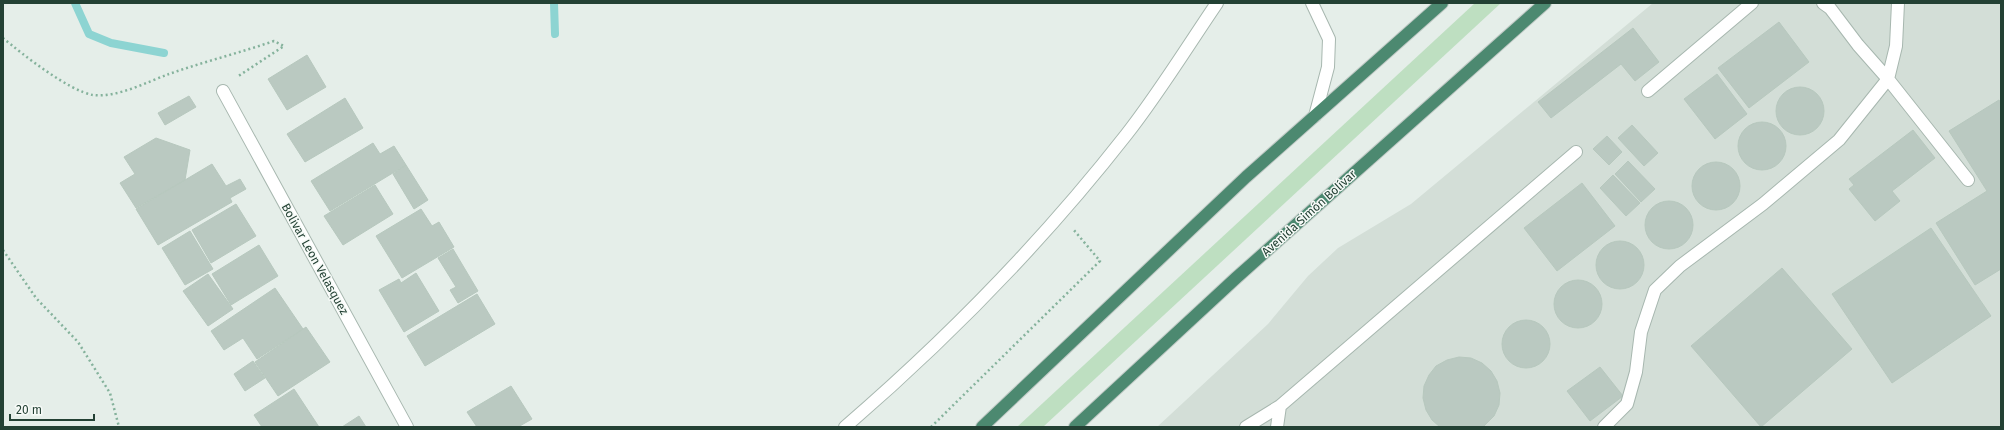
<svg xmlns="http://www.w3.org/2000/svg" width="2004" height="430" viewBox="0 0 2004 430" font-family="'Fira Sans',sans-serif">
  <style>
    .built { fill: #d3ded7 }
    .green { fill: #bedfc1 }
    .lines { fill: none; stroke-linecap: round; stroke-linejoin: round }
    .stream { stroke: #8dd4d2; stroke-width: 8 }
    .building { fill: #bac9c1; stroke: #b7c8be }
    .service-casing { stroke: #a7b7af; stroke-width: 14 }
    .minor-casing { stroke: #a7b7af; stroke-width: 14 }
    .trunk-casing { stroke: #c1cac6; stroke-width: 14 }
    .path { stroke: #85b29c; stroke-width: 2.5; stroke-dasharray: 2 3; stroke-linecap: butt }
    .service { stroke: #fff; stroke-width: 12 }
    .minor { stroke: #fff; stroke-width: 12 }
    .trunk { stroke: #4c8970; stroke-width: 12 }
    .labels { text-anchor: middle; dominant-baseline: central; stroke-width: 3; stroke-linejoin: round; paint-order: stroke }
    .street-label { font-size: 12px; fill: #234134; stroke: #f6faf7 }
  </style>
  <rect width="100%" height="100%" fill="#e5eee9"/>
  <!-- built -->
  <path class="built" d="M1653,3H2001V427H1157L1268,324L1308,276L1338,248L1411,204Z"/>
  <!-- green -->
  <path class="green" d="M1475,3H1501L1043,427H1017Z"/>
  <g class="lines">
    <!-- stream -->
    <path class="stream" d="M75,3L89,34L111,43L164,53
      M554,3L555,34"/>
  </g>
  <!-- building -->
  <path class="building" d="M1779,22L1809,62L1749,108L1718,68Z
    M1633,28L1659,62L1635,81L1621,64L1551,118L1538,102Z
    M307,55L326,87L287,110L268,79Z
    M1717,74L1747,114L1715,139L1684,99Z
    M1776 111a24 24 0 1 1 48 0a24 24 0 1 1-48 0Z
    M189,96L196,107L165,125L158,113Z
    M345,98L363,128L305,162L287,134Z
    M1999,100L2001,104V269L1975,285L1936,223L1987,191L1949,131Z
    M1738 146a24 24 0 1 1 48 0a24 24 0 1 1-48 0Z
    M1632,125L1658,153L1644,166L1618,138Z
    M1913,130L1935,158L1892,191L1900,201L1875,221L1849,189L1854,185L1849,179Z
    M1607,136L1622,152L1609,165L1593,149Z
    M156,138L190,150L185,180L136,208L120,183L135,174L124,157Z
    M373,143L380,154L394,146L406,165L330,211L311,181Z
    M1628,161L1655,189L1641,202L1615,174Z
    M1692 186a24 24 0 1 1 48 0a24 24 0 1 1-48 0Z
    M212,164L226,186L240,179L246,189L230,198L232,202L158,245L136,209Z
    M406,165L428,200L414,209L393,174Z
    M1613,175L1640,203L1626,216L1600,188Z
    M1582,183L1615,226L1557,271L1524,228Z
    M375,185L393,214L343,245L324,216Z
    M1645 225a24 24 0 1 1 48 0a24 24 0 1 1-48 0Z
    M236,204L256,236L211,263L192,230Z
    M421,209L432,226L439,222L454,247L402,278L376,236Z
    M1931,228L1991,316L1892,383L1832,294Z
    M190,231L213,269L185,285L162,248Z
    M1596 265a24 24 0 1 1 48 0a24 24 0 1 1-48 0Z
    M259,245L278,276L231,305L212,274Z
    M453,249L478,291L458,303L450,290L456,287L438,258Z
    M1782,268L1852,349L1761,427L1691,346Z
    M416,273L439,311L404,332L379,290L399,279L401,283Z
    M208,274L233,309L208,326L183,291Z
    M1554 304a24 24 0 1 1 48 0a24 24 0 1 1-48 0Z
    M275,288L303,329L257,359L243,338L224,350L211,331Z
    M477,294L495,324L425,366L407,336Z
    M1502 344a24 24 0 1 1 48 0a24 24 0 1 1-48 0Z
    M306,327L330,362L278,396L255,362Z
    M1459,357L1471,358L1482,363L1491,371L1497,381L1500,393L1499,405L1494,416L1483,427H1440L1432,420L1426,410L1423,398L1424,386L1429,375L1436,366L1447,360Z
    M253,361L265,378L245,391L234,374Z
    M1600,367L1623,396L1590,421L1567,391Z
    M511,386L532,419L518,427H477L467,412Z
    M294,389L319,427H262L254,415Z
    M359,416L366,427H342Z"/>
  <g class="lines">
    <!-- service casing -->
    <g class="service-casing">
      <path id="service" d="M1823,3L1830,8L1858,45L1888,79L1968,180
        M1648,91L1752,3
        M1280,406L1576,152
        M1246,427L1280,406L1277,427
        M1604,427L1627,404L1636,372L1641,332L1655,290L1680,266L1763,204L1839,140L1888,79L1896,46L1898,3"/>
    </g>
    <!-- minor casing -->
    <g class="minor-casing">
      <path id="minor" d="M1312,3L1329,39L1328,67L1315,116
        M223,91L407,427
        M845,427C947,339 1043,241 1126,135C1159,93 1187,47 1217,3"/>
    </g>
    <!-- trunk casing -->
    <g class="trunk-casing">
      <path id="trunk" d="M982,427L1246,177L1442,3
        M1075,427L1236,278L1545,3"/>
    </g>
    <!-- path -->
    <path class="path" d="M3,38C22,54 69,91 93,95C117,98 147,82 169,74C203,62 239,53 274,41L284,46L237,77
      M3,250L36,298L78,342L110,393L119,427
      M931,427L1100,261L1073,229"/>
    <!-- service -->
    <use href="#service" class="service"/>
    <!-- minor -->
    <use href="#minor" class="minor"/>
    <!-- trunk -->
    <use href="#trunk" class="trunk"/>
  </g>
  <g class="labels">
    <!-- street labels -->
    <g class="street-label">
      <text transform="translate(1309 213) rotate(-42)">Avenida Simón Bolívar</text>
      <text transform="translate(315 259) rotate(61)">Bolivar Leon Velasquez</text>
    </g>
  </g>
  <!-- border -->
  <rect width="2004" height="430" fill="none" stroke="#234134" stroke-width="8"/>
  <!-- scale -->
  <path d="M10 414v6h84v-6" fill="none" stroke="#234134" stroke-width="2"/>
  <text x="16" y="414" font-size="12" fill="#234134" stroke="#f6faf7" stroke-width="3" paint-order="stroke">20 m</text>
</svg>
